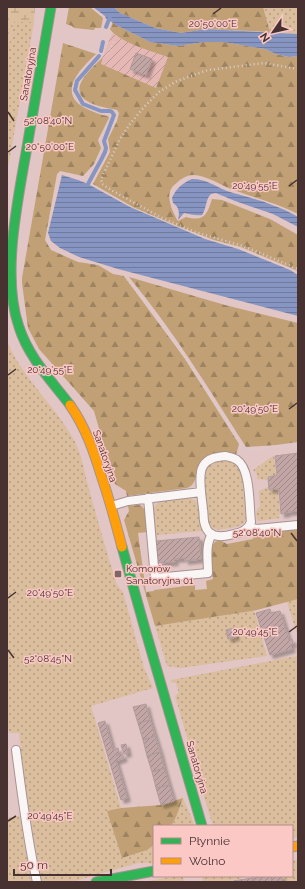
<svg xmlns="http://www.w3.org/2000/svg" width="305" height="889" viewBox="0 0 305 889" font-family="Raleway,sans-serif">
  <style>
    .industrial { fill: url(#industrial-furrows) }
    .green { fill: url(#green-dots) }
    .forest { fill: url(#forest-firs) }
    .wetland { fill: url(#wetland-marsh) }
    .water { fill: url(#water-rules) }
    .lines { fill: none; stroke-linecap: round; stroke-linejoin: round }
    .stream { stroke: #8795c2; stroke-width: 4 }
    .building { fill: url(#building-hatch); stroke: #b09b9a; filter: url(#shadow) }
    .lane-casing { stroke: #a79291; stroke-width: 10 }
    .fast-casing { stroke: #a79291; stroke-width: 11 }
    .slow-casing { stroke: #a79291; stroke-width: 11 }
    .path { stroke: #d8cfce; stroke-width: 2.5; stroke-dasharray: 1 3; stroke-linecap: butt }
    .lane { stroke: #faf6f6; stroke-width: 8 }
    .fast { stroke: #30b455; stroke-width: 9 }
    .slow { stroke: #ff9f0a; stroke-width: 9 }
    .ticks { fill: none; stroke: #473231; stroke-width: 1.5 }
    .poi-dot { fill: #7d6665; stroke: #fcc8c5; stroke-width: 1.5 }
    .labels { text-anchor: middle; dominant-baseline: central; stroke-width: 3; stroke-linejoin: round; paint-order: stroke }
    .street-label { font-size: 10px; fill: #473231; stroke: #fcc8c5 }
    .poi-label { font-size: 10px; fill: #473231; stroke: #fcc8c5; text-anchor: start }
    .ticks-label { font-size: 10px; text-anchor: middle; fill: #473231; stroke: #fcc8c5; stroke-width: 3; stroke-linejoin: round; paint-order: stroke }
  </style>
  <defs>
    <pattern id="industrial-furrows" width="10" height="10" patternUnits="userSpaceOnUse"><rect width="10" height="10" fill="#e5b8b6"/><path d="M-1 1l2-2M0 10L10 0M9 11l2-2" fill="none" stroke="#bb9695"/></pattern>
    <pattern id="green-dots" width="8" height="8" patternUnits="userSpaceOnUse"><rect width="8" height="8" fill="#dbbe9d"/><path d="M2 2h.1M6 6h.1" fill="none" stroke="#b39b81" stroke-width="1.8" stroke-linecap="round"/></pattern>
    <pattern id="forest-firs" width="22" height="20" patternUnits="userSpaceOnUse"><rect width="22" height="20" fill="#c0a074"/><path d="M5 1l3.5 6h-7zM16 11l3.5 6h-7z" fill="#9e8360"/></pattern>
    <pattern id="wetland-marsh" width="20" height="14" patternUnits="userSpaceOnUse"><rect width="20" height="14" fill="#dbbe9d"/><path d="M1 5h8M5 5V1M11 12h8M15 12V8" fill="none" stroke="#b39b81"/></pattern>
    <pattern id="water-rules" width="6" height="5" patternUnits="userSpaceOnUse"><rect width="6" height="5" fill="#8795c2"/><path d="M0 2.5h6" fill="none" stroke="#707a9e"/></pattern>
    <pattern id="building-hatch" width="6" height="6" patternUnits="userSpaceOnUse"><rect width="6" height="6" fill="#c2a6a5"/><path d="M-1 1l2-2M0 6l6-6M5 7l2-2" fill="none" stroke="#9f8887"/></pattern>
    <filter id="shadow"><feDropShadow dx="3.5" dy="3.5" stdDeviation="1" flood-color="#0004"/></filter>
  </defs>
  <rect width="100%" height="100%" fill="#e1c6c5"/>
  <!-- industrial -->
  <path class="industrial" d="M112,33L121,39L169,57L156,88L100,64Z"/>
  <!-- green -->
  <path class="green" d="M263,7H298V34L270,32Z
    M14,22H34L7,173V53Z
    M7,341C22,378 56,406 75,442C82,455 84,471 88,485C97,519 107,552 117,585L123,592L144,668L153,688L91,706L121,808L107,811L122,858L147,850L154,845V864L147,863H138L72,882H43L41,879L27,799L19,733H9L7,721Z
    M273,456H274L276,475L267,476L268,480L257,479V474L253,470Z
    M217,460H230L235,463L241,471L247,516L244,523L241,525L236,527L219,530L213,528L208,523L204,473C206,466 210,463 217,460Z
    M268,487L269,490L278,489L280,514L279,515L280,518L259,521L257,520L256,512L260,506L259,491Z
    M189,498C204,501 201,519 202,531L157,535V548H156L153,512C154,507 156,503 160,502C167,499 182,499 189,498Z
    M298,599V637L287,602Z
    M254,610L267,656L180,668L167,666L155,626Z
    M298,644V837L292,838V826H214L211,820L175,696L179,693L176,683L171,682V680L297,656L296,645Z
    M183,798L195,826H171L176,817Z
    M20,816L31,882H7V818Z
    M292,860H298V882H283L282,877H285V876H292Z
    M183,876L184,882H143L165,878Z
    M202,876H241V879L232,880V882H203Z"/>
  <!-- forest -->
  <path class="forest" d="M69,7H90L103,18L101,28H95L94,30L74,28L72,26L66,24Z
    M114,7H263L270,32L205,29L181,33L155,28L120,13Z
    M112,22L116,25L150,42L178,46L204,42H223L265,49L276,54L289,57L298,56V214C277,203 254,198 231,189C221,185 205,175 194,175C188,175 184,177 180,180C177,183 173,185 171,189C166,198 173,213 178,221L186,217C204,222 207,215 212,199L222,200L270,219L298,235V271L241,247L214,240L180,227L133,207L93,184L110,152L108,139L117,121L119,113L117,110C109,108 100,107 93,104C63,92 90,70 103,57L101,64L156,88L168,57C154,52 118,42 110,29L112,25Z
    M63,43L96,54C79,70 56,94 87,109C94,112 100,115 108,116L109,118L98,140L101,148L94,164L83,176L60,171L57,174L45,240L51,250L78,262L98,265L113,274L124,276L185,359L239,444L236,455L226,453L198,469C196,477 195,485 187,488L127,496L126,491L115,484L94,411L39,349L28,328L22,283V278Z
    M129,277L225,305L298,323V442L276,445L246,447C209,389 173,330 129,277Z
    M140,505C148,510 147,523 148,532L138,533L146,592L154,591V590L195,585V590L207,589L206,581L213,579C212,570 208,549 214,543C216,541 218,541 220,540L227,544L253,539L255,533L298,529L297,567H298V599L257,610L155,626L124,520L129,511L128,506Z
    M183,798L176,817L171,826H154V845L147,850L122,858L107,811L121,808L161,805Z"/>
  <!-- wetland -->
  <path class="wetland" d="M7,7H35L34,22H14L7,53Z"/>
  <!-- water -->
  <path class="water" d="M93,7H114L120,13L155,28L181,33L205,29L298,34V56L289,57L276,54L265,49L223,42H204L178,46L150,42L116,25L112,22L106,19L105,16Z
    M62,175L78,180L88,184L130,207L205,239L238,249L263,259L290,270L298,275V316L118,269L79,257L60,248L51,241L48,233Z
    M192,179C207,179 214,186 227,191C242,196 258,199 272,205C281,208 290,212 298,217V227L273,214L235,201L216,193L211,194C205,200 207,208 202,215C196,216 190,214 184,213L178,220C180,213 179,207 173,203L172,198C176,189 182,183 192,179Z"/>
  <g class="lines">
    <!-- stream -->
    <path class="stream" d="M106,27L110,17
      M101,51L103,42
      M88,184L101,160L105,152L106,148L104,141L114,115L112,112L110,111H101L83,104L75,90L77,81L99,56"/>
  </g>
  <!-- building -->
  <path class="building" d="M136,53L152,59L146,75L130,69Z
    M298,453V511L287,512V513L281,514L279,489L269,490L268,477L277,475L275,456Z
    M199,537L201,559L185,561V558L174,559L175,562L158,563L156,541Z
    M270,609L271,613L280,611L289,640L292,639L293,644L290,645L292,649L270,655L256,613Z
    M234,628L236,637L228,639L226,630Z
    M146,704L150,720L138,723L133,707Z
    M150,720L155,736L143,740L138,723Z
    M105,721L113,750L118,748L119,753L114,755L115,756L122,754L124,758L116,761L127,798L121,800L98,723Z
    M155,736L160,752L147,756L143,740Z
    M126,744L128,753L124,754L121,745Z
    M160,752L164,768L152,772L147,756Z
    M164,768L169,785L156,788L152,772Z
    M169,785L174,801L161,805L156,788Z
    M271,876H282V882H272Z
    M271,876L272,882H253L252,878Z
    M252,878L253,882H233V881Z"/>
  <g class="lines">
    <!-- lane casing -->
    <g class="lane-casing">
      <path id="lane" d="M225,456C229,457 233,457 237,460C251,469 249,507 251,522C248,530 241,533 234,534C227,536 216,538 210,533C207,531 206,528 205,525C203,520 204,514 203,509C202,499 199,482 201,472C201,470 202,468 203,466C208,458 216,457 225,456Z
        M148,498L155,578L208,573C208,560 205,545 212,534
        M111,506L128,501L201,492
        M250,526L253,528L257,529L298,525
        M16,750C22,794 27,839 37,882"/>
    </g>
    <!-- fast casing -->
    <g class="fast-casing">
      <path id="fast" d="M51,7C43,54 35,101 27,147C18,200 1,276 19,327C29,358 51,380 70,405
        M122,547L145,629L202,826
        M96,882L154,871"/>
    </g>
    <!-- slow casing -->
    <g class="slow-casing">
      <path id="slow" d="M70,405C86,428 94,452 102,478C110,501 116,524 122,547
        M292,847L298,846"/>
    </g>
    <!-- path -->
    <path class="path" d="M84,46V47L107,56L114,41
      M298,69L264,63L208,70L177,81L159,92L144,107L130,124L120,139L101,179L102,184L111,190L162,218L195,232L243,246L298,269
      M125,276L170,335L202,382L241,444L242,447L241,453
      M242,451L298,445"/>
    <!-- lane -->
    <use href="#lane" class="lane"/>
    <!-- fast -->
    <use href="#fast" class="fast"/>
    <!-- slow -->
    <use href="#slow" class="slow"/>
  </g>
  <!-- ticks -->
  <path class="ticks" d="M213,14L221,8M8,112L14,121M8,152L16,146M289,186L297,180M8,375L16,369M289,409L297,403M291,533L297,541M8,598L16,592M289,632L297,626M8,650L14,658M8,821L16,816"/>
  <!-- markers -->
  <rect class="poi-dot" x="114" y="570" width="8" height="8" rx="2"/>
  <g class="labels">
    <!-- street labels -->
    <g class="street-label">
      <text transform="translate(28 74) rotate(-80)">Sanatoryjna</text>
      <text transform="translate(105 456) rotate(71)">Sanatoryjna</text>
      <text transform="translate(197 767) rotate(74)">Sanatoryjna</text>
    </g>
    <!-- poi labels -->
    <g class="poi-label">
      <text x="126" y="568">Komorów<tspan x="126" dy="12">Sanatoryjna 01</tspan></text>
    </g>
  </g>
  <g class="ticks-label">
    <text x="213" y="27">20°50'00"E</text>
    <text x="48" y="124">52°08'40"N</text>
    <text x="50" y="150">20°50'00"E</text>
    <text x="255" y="189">20°49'55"E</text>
    <text x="50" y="373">20°49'55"E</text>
    <text x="255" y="412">20°49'50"E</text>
    <text x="257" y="536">52°08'40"N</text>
    <text x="50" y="596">20°49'50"E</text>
    <text x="255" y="635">20°49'45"E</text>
    <text x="48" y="662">52°08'45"N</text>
    <text x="50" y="819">20°49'45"E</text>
  </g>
  <!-- border -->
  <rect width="305" height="889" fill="none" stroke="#473231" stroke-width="16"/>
  <!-- legend -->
  <rect x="153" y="825" width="140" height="52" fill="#fcc8c5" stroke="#b48c8a"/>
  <rect x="161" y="838" width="20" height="6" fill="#30b455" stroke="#b48c8a"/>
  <text x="189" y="845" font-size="12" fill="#473231">Płynnie</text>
  <rect x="161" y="858" width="20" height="6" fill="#ff9f0a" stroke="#b48c8a"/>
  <text x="189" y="865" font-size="12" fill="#473231">Wolno</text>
  <!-- north arrow -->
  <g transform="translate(273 32) rotate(236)" stroke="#fcc8c5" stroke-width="3" paint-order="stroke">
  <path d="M0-3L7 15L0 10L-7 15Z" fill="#473231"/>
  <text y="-6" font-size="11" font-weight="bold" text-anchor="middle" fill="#473231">N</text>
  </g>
  <!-- scale -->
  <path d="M14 869v6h97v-6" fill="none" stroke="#473231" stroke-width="2"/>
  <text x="20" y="869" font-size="12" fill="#473231" stroke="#fcc8c5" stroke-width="3" paint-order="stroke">50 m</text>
</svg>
